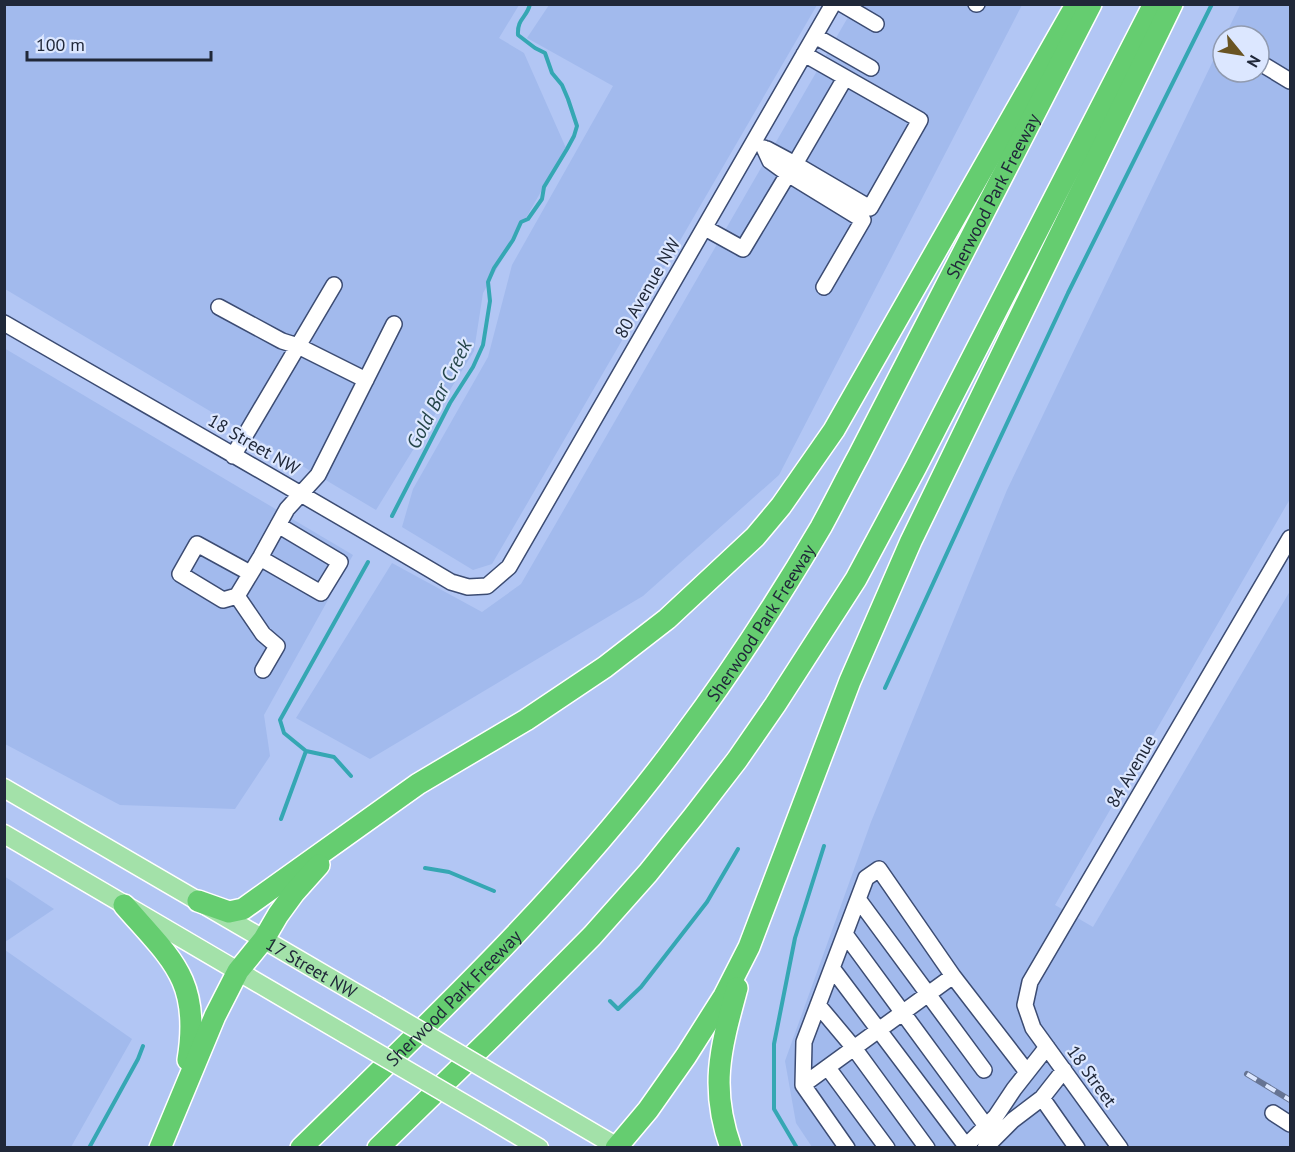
<svg xmlns="http://www.w3.org/2000/svg" width="1295" height="1152" font-family="'PT Sans',sans-serif">
<style>
.built{fill:#a2baed}
.lines{fill:none;stroke-linecap:round;stroke-linejoin:round}
.stream{stroke:#35a7b3;stroke-width:4}
.minor-casing{stroke:#3c4c73;stroke-width:18}
.major-casing{stroke:#fff;stroke-width:21}
.highway-casing{stroke:#fff;stroke-width:24}
.minor{stroke:#fff;stroke-width:15}
.major{stroke:#a3e1a9;stroke-width:18}
.highway{stroke:#65cd70;stroke-width:21}
.rail-casing{stroke:#667493;stroke-width:6}
.rail{stroke:#dce7ff;stroke-width:4;stroke-dasharray:11;stroke-linecap:butt}
.major-bridge-casing{stroke:#fff;stroke-width:21;stroke-linecap:butt}
.major-bridge{stroke:#a3e1a9;stroke-width:18}
.labels{text-anchor:middle;dominant-baseline:central;stroke-width:4.5;stroke-linejoin:round;paint-order:stroke}
.street-label{font-size:18px;fill:#202839;stroke:#dce7ff}
.water-label{font-size:20px;font-style:italic;fill:#26474b;stroke:#dce7ff}
</style>
<rect width="100%" height="100%" fill="#b2c6f4"/>
<path class="built" d="M 5,5 L 519,5 L 499,38 L 524,53 L 566,148 L 483,293 L 474,351 L 376,510 L 5,289 Z
M 549,5 L 817,5 L 492,564 L 473,570 L 402,527 L 413,489 L 488,357 L 512,265 L 613,86 L 527,38 Z
M 855,5 L 1022,5 L 779,475 L 643,596 L 370,759 L 296,718 L 392,563 L 482,612 L 521,584 Z
M 1240,5 L 1290,5 L 1290,499 L 1055,905 L 1093,927 L 1290,591 L 1290,1147 L 812,1147 L 796,1123 L 785,1061 L 871,822 L 1007,490 L 1223,40 L 1223,72 L 1259,72 L 1259,36 L 1225,36 Z
M 4,348 L 353,555 L 264,715 L 270,756 L 235,809 L 120,805 L 5,744 Z
M 4,876 L 54,909 L 5,942 L 4,942 Z
M 5,950 L 132,1039 L 71,1147 L 5,1147 Z"/>
<g class="lines">
<path class="stream" d="M 392,516 L 450,403 L 473,367 L 483,345 L 490,301 L 488,282 L 494,268 L 513,240 L 521,222 L 528,219 L 542,199 L 544,187 L 567,149 L 574,136 L 577,126 L 568,99 L 562,85 L 552,73 L 545,53 L 535,48 L 518,35 C 517,18 527,18 530,4
M 885,688 L 987,466 L 1068,293 L 1212,4
M 306,751 L 334,757 L 351,776
M 281,819 L 306,751 L 284,733 L 280,720 L 368,562
M 425,868 L 449,872 L 494,891
M 610,1001 L 618,1009 L 641,987 L 707,902 L 738,849
M 89,1148 L 138,1059 L 143,1046
M 797,1148 L 774,1109 L 774,1044 L 795,938 L 824,846"/>
<defs>
<path id="minor" d="M 842,4 L 876,24
M 976,4 L 977,4
M 815,36 L 871,68
M 1262,64 L 1290,81
M 767,149 L 795,164 L 845,78
M 795,164 L 870,208 L 920,120 L 804,54
M 788,174 L 863,220 L 824,287
M 705,228 L 743,249 L 788,174 L 770,161 L 764,148
M 219,307 L 282,341 L 298,346 L 366,380
M 4,323 C 153,409 303,494 451,582 L 468,587 L 487,586 L 509,567 L 833,4
M 233,456 L 334,285
M 278,525 L 340,562 L 321,593 L 260,558 L 287,509 L 318,475 L 394,324
M 250,573 L 197,544 L 180,574 L 223,600 L 237,596 L 260,558
M 237,596 L 263,634 L 277,646 L 263,670
M 858,899 L 984,1070
M 845,934 L 986,1126
M 832,968 L 966,1146
M 953,976 L 1027,1072
M 818,1005 L 854,1048 L 927,1148
M 828,1068 L 887,1148
M 803,1085 L 953,976 L 879,869 L 866,878 L 804,1042 L 803,1085 L 847,1148
M 1042,1098 L 1077,1148
M 1273,1113 L 1290,1124
M 964,1148 L 996,1116 L 1014,1089 L 1047,1047
M 985,1148 L 1013,1120 L 1042,1098 L 1064,1070
M 1120,1148 L 1033,1028 L 1025,1005 L 1030,982 L 1290,538"/>
<g id="major">
<path id="s1" d="M 4,788 L 378,1006"/>
<path d="M 4,834 L 345,1034"/>
<path d="M 522,1091 L 619,1148"/>
<path d="M 492,1120 L 539,1148"/>
</g>
<g id="highway">
<path d="M 198,901 L 229,912 L 243,909 L 418,784 L 526,720 L 605,667 L 667,619 L 755,537 L 781,506 L 834,430 L 1072,12"/>
<path d="M 124,905 C 172,960 201,980 188,1060"/>
<path d="M 160,1148 L 215,1016 L 238,971 L 264,939 L 278,915 L 294,893 L 319,865"/>
<path id="s2" d="M 301,1148 C 434,1018 571,889 681,739 C 732,671 778,600 821,527 C 834,503 846,479 859,455 L 1091,4"/>
<path d="M 378,1148 L 495,1034 L 592,936 L 648,873 L 693,817 L 737,760 L 775,705 L 856,579 L 916,467 L 1154,4"/>
<path d="M 616,1148 L 648,1110 L 686,1056 L 724,996 L 749,947 L 850,681 L 911,541 L 1172,4"/>
<path d="M 731,1148 C 709,1087 721,1047 737,988"/>
</g>
</defs>
<use href="#minor" class="minor-casing"/>
<use href="#major" class="major-casing"/>
<use href="#highway" class="highway-casing"/>
<use href="#minor" class="minor"/>
<use href="#major" class="major"/>
<use href="#highway" class="highway"/>
<defs>
<path id="rail" d="M 1247,1074 L 1290,1100"/>
</defs>
<use href="#rail" class="rail-casing"/>
<use href="#rail" class="rail"/>
<defs>
<path id="major-bridge" d="M 378,1006 L 522,1091
M 345,1034 L 492,1120"/>
</defs>
<use href="#major-bridge" class="major-bridge-casing"/>
<use href="#major-bridge" class="major-bridge"/>
</g>
<g class="labels">
<g class="street-label">
<text stroke="none"><textPath href="#s2" startOffset="1186">Sherwood Park Freeway</textPath></text>
<text transform="translate(647 288) rotate(-60)">80 Avenue NW</text>
<text transform="translate(254 444) rotate(30)">18 Street NW</text>
<text stroke="none"><textPath href="#s2" startOffset="700">Sherwood Park Freeway</textPath></text>
<text transform="translate(1131 771) rotate(-60)">84 Avenue</text>
<text stroke="none"><textPath href="#s1" startOffset="356">17 Street NW</textPath></text>
<text stroke="none"><textPath href="#s2" startOffset="214">Sherwood Park Freeway</textPath></text>
<text transform="translate(1092 1076) rotate(54)">18 Street</text>
</g>
<g class="water-label">
<text transform="translate(439 394) rotate(-63)">Gold Bar Creek</text>
</g>
</g>
<rect width="1295" height="1152" fill="none" stroke="#202839" stroke-width="12"/>
<g transform="translate(1241 54) rotate(120)"><circle r="28" fill="#dce7ff" stroke="#919bb0" stroke-width="1.5"/>
<path d="M0-4.5L10 22L0 15L-10 22Z" fill="#695423"/>
<text y="-9" font-size="16" font-weight="bold" text-anchor="middle" fill="#202839">N</text>
</g>
<path d="M27 51v9h184v-9" fill="none" stroke="#202839" stroke-width="3"/>
<text x="36" y="51" font-size="18" fill="#202839" stroke="#dce7ff" stroke-width="4.5" paint-order="stroke">100 m</text>
</svg>
